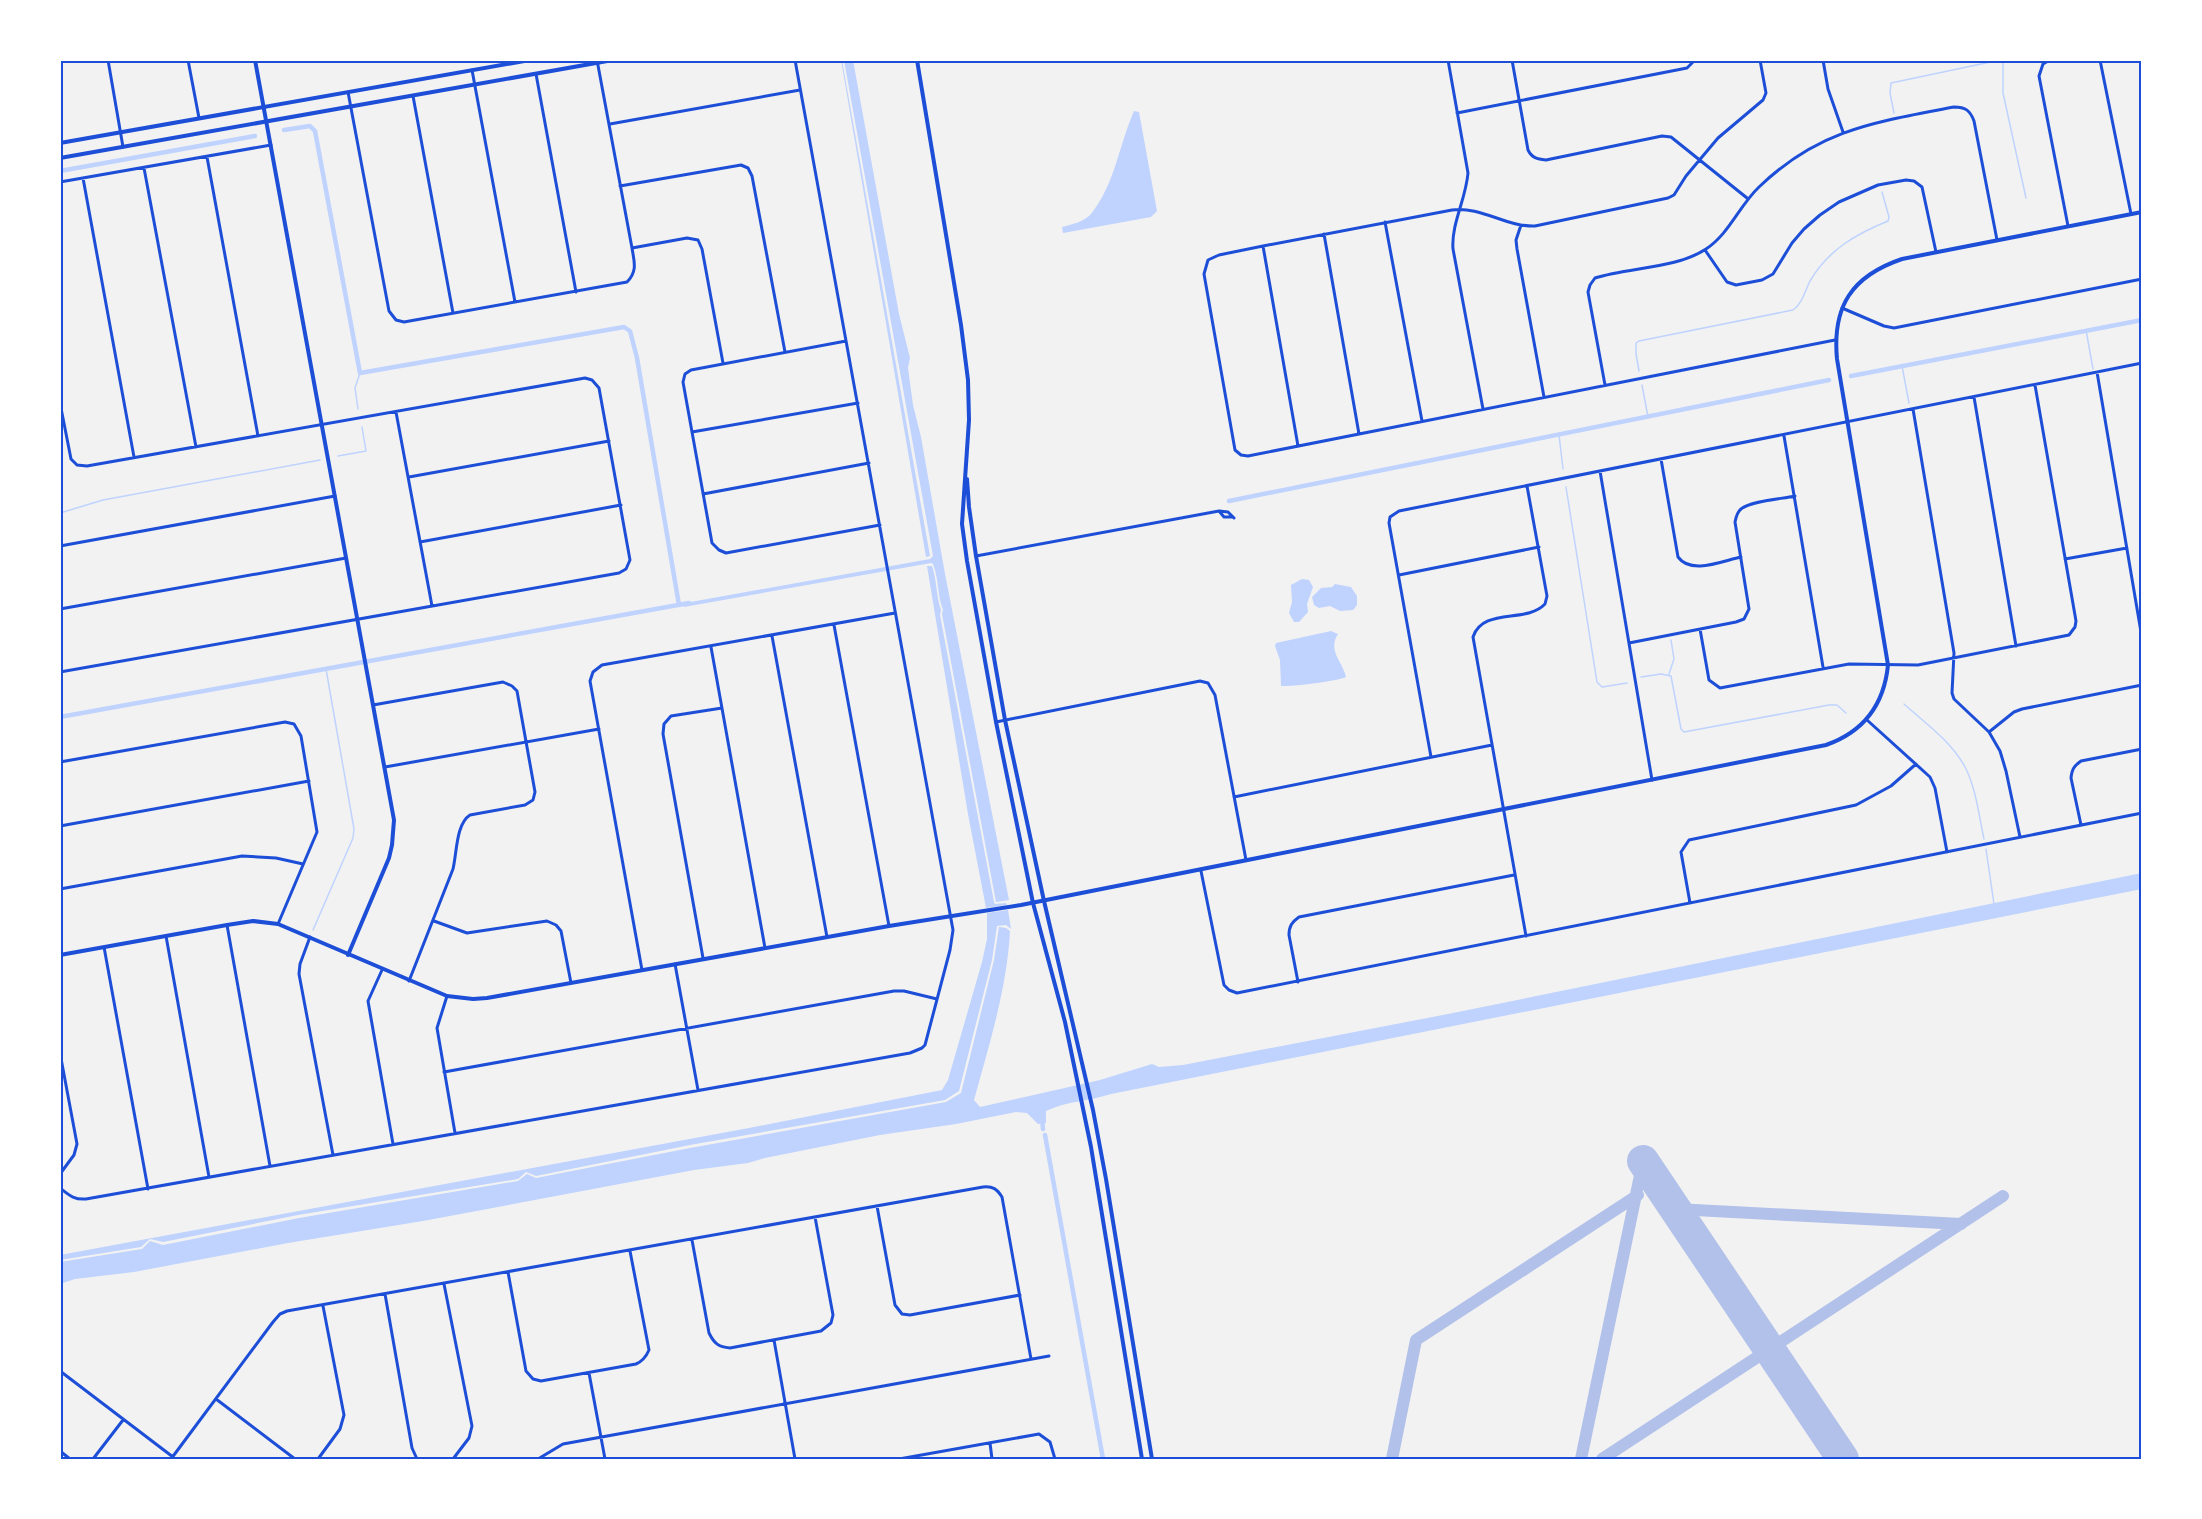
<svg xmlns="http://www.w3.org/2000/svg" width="2202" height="1519" font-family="Cabin,sans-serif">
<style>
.water{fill:#bfd3fe}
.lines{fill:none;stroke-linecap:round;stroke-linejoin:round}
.stream{stroke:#bfd3fe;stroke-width:1.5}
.canal{stroke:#bfd3fe;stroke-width:4.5}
.taxiway{stroke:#b2c1ea;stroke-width:12}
.runway{stroke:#b2c1ea;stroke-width:32}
.minor{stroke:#1d4ed8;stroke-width:3}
.tertiary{stroke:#1d4ed8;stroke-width:4}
.secondary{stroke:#1d4ed8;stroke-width:4}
.neatline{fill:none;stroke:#1d4ed8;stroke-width:2}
</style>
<rect width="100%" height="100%" fill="#f2f2f2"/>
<path class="water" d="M 841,60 L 842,60 L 930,556 L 926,557 Z
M 844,60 L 853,60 L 899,314 L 910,358 L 908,368 L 913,405 L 921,437 L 945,574 L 1009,900 L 996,902 L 942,614 L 943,610 C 937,595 939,579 933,564 L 931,563 L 684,607 L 685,603 L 930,559 L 933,556 Z
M 1134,111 L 1139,112 L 1157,211 L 1151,217 L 1063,233 L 1062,227 C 1071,225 1085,221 1091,214 C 1115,184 1119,145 1134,111 Z
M 927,566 L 932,566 C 937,580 936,596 941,610 L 940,615 L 994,902 L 995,904 L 1006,903 L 1007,905 L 986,908 L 968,814 Z
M 1302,579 L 1309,580 L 1313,587 L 1307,604 L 1308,612 L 1299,622 L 1294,622 L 1289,613 L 1292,602 L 1291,585 Z
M 1335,584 L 1351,587 L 1357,596 L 1357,605 L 1353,610 L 1340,611 L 1330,606 L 1319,608 L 1314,605 L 1312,597 L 1321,588 L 1332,587 Z
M 1331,631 L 1338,634 C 1327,651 1343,662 1346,677 C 1338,681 1291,687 1281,686 L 1280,660 L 1275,646 L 1276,643 Z
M 2142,873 L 2142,889 L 1111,1094 C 1090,1101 1067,1101 1046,1111 L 1046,1123 L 1038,1124 L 1027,1113 L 1016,1112 L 956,1124 L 880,1135 L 765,1158 L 748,1163 L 694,1170 L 423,1221 L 288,1243 L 134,1272 L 75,1279 L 60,1284 L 60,1262 L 142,1249 L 150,1241 L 163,1245 L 299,1218 L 518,1181 L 527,1174 L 536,1178 L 690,1148 L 946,1102 L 961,1093 L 994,960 L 999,927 L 1006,928 L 1010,931 C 1007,989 989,1045 974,1100 L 980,1107 L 1100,1080 L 1152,1064 L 1159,1067 L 1183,1065 L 1448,1014 Z
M 1008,910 L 1011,929 L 1006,925 L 997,926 L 992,960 L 959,1091 L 945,1100 L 690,1145 L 536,1176 L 526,1172 L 518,1179 L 298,1215 L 163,1242 L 150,1239 L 141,1247 L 60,1260 L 60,1255 L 749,1128 L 942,1090 L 948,1080 L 982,962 L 987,939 L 987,913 Z"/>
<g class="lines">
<path class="stream" d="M 2003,60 L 2003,93 L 2026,198
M 1894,113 L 1890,93 L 1891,83 L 2000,60
M 2086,330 L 2093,369
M 1902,366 L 1909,403
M 1639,371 L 1636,354 L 1636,343 L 1639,341 L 1793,310 C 1802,304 1805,291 1810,281 C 1828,250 1856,234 1888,221 L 1889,217 L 1882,192
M 1642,385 L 1648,417
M 358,409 L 355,388 L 360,373
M 1559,435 L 1563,469
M 338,456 L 366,451 L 362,427
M 1566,487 L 1597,682 L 1602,687 L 1627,683
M 60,513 L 103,500 L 320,460
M 1669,674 L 1674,659 L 1671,640
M 1641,677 L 1661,674 L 1671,676 L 1681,729 L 1684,732 L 1829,705 L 1837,705 L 1846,713
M 1904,704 C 1925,723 1951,741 1965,767 C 1976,788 1979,816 1984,839
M 1986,849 L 1994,904
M 313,930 L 353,838 L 354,829 L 326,669"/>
<path class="canal" d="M 284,130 L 310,126 L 315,131 L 360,373 L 624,327 L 630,331 L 637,358 L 679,605
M 60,171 L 255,136
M 1851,376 L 2142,320
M 1229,501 L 1829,380
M 60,717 L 689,603
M 1042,1118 L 1043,1129
M 1045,1135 L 1103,1459"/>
<path class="taxiway" d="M 1676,1209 L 1961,1224
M 1392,1459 L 1416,1340 L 1638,1195
M 1581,1459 L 1643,1161
M 1602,1459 L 2003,1196"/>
<path class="runway" d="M 1643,1161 L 1843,1459"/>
<path class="minor" d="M 108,60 L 123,147
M 188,60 L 199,118
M 1448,60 L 1468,173 C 1466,199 1451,224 1453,249 L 1483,409
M 1512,60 L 1528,150 C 1532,158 1537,159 1546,160 L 1662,136 L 1671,137 L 1747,198
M 1760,60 L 1766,93 L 1763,100 L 1718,138 L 1686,176 L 1674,195 L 1668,198 L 1535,226 C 1506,227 1481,206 1452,210 L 1263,246 L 1219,255 L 1208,260 L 1204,274 L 1235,450 L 1241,455 L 1248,456 L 1835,340
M 1823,60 L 1828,89 L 1843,132
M 2050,60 L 2043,64 L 2039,76 L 2068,226
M 2100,60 L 2131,214
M 472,70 L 515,302
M 536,74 L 576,292
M 348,92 L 389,311 L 396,320 L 404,322 L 627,282 C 638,271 634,261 632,248 L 597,60
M 413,96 L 453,313
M 1457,113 L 1687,68 L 1695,60
M 610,124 L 800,90
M 207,157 L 258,436
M 144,168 L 196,447
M 83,178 L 134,457
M 60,182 L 271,145
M 620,186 L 741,165 L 748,168 L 752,176 L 785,352
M 1385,222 L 1422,421
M 1521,225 L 1516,240 L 1517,249 L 1544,397
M 1324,234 L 1359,434
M 1263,246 L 1298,446
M 632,248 L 687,238 L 698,240 L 702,249 L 723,363
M 1705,250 L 1727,282 L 1736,285 L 1762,280 L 1773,274 L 1792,243 L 1804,229 L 1820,215 L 1839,202 L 1878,185 L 1906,180 L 1914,181 L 1922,187 L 1936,252
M 1842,308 L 1884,326 L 1894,328 L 2142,279
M 846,341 L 691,370 L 685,374 L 683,382 L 712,543 L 719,550 L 726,553 L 880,525
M 2097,372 L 2142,638
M 1605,385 L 1588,292 L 1590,285 L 1595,278 C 1629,267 1676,269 1706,249 C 1729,234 1739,206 1759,187 C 1819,129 1876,122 1954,107 C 1965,107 1970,110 1974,121 L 1997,240
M 1974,397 L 2016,646
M 60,403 L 71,459 L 77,465 L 87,466 L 585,378 L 592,380 L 599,388 L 630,560 L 626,569 L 619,573 L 60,672
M 1913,409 L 1954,653 L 1952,693 L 1954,699 L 1989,732 L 2000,751 L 2006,771 L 2020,837
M 396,412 L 432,606
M 692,432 L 858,403
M 1784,436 L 1823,667
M 1661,459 L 1678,557 C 1691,575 1722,561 1741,557
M 1600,471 L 1652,780
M 409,477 L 609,441
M 703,494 L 869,463
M 1219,511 L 1224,517 L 1233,517
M 420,542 L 621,505
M 60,546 L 335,496
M 976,556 L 1219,511 L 1228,512 L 1234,518
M 2065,559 L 2127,548
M 1399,575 L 1539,547
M 60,609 L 346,558
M 834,625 L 889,926
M 1700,629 L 1709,680 L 1720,688 L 1849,664 L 1918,665 L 2069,635 L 2075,627 L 2076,621 L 2035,385
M 772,636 L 827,937
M 1629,643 L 1736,622 L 1744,619 L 1749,609 L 1735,522 C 1736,517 1737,512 1741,509 C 1751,501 1781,499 1795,496
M 711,647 L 765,948
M 373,705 L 503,682 L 512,686 L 517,691 L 535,792 L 533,800 L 525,805 L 470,815 C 456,824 457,852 453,869 L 409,981
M 1867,720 L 1930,777 L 1935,788 L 1947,852
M 996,722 L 1200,681 L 1208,683 L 1215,695 L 1246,860
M 1989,732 L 2014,712 L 2022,709 L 2142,685
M 1431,757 L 1389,523 L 1390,517 L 1399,511 L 2142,363
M 60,762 L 285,722 L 294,724 L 301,736 L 317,832 L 278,924
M 385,767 L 599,729
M 1234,797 L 1492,745
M 2081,825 L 2071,778 C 2072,769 2074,766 2081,761 L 2142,749
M 60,826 L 309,781
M 1201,871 L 1224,985 L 1229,990 L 1237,993 L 2142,813
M 60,889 L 242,856 L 276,858 L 303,864
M 1690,903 L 1681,852 L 1689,840 L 1856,805 L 1891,786 L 1916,764
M 434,921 L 467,933 L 547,921 L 556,925 L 561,931 L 571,983
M 227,925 L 270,1166
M 166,936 L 209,1177
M 1526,936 L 1473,637 C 1483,607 1526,624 1545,604 L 1547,596 L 1527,486
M 310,937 L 300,964 L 299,974 L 333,1155
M 104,947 L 148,1189
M 703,958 L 663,734 L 664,724 L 671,716 L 722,708
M 675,964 L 698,1090
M 382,970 L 368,1001 L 393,1144
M 642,970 L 590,681 L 593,672 L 602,665 L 895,613
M 1298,982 L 1289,935 C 1289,926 1292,922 1299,917 L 1514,875
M 447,996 L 437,1028 L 455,1133
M 60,1053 L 77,1144 L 74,1155 L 60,1174
M 444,1072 L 894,991 L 904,991 L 937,999
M 60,1188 C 69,1195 74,1200 86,1199 L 910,1053 L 922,1048 L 925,1045 L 950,950 L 953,930 L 795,60
M 877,1206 L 895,1305 L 902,1314 L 910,1315 L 1020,1295
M 692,1240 L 709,1333 C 714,1343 718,1347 730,1348 L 821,1331 L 831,1323 L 833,1315 L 815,1217
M 508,1272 L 526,1371 L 533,1379 L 541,1381 L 636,1364 C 643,1361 646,1357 649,1350 L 630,1251
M 444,1284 L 472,1426 L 469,1438 L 453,1459
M 385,1294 L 412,1448 L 417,1459
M 774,1340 L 795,1459
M 60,1371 L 173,1457
M 589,1373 L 605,1459
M 216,1399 L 295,1459
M 990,1443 L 992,1459
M 60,1451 L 70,1459
M 93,1459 L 123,1420
M 171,1459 L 273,1322 L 280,1314 L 287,1311 L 983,1187 C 993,1186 997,1189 1002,1197 L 1031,1359
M 318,1459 L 340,1429 L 344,1415 L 323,1306
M 538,1459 L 563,1444 L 1049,1356
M 899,1459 L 1039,1434 L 1050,1442 L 1055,1459"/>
<path class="tertiary" d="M 255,60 L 394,820 L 392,845 L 389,858 L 348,955
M 60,955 L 227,925 L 253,921 L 278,924 L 447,996 L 473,999 L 487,998 L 889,926 L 1021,905 L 1826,745 C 1863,732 1884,705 1888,665 L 1837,359 C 1832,306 1852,276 1902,259 L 2142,212"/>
<path class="secondary" d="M 917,60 L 961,325 L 968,380 L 969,420 L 962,524 L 967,561 L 996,722 L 1033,903 L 1065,1022 L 1091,1147 L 1142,1459
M 60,143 L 530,60
M 60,158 L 613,60
M 967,479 L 969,507 L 976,556 L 1005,720 L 1044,901 L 1093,1110 L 1106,1179 L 1152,1459"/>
</g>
<rect width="2202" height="1519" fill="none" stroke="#ffffff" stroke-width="123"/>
<rect x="62" y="62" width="2078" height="1396" class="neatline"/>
</svg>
